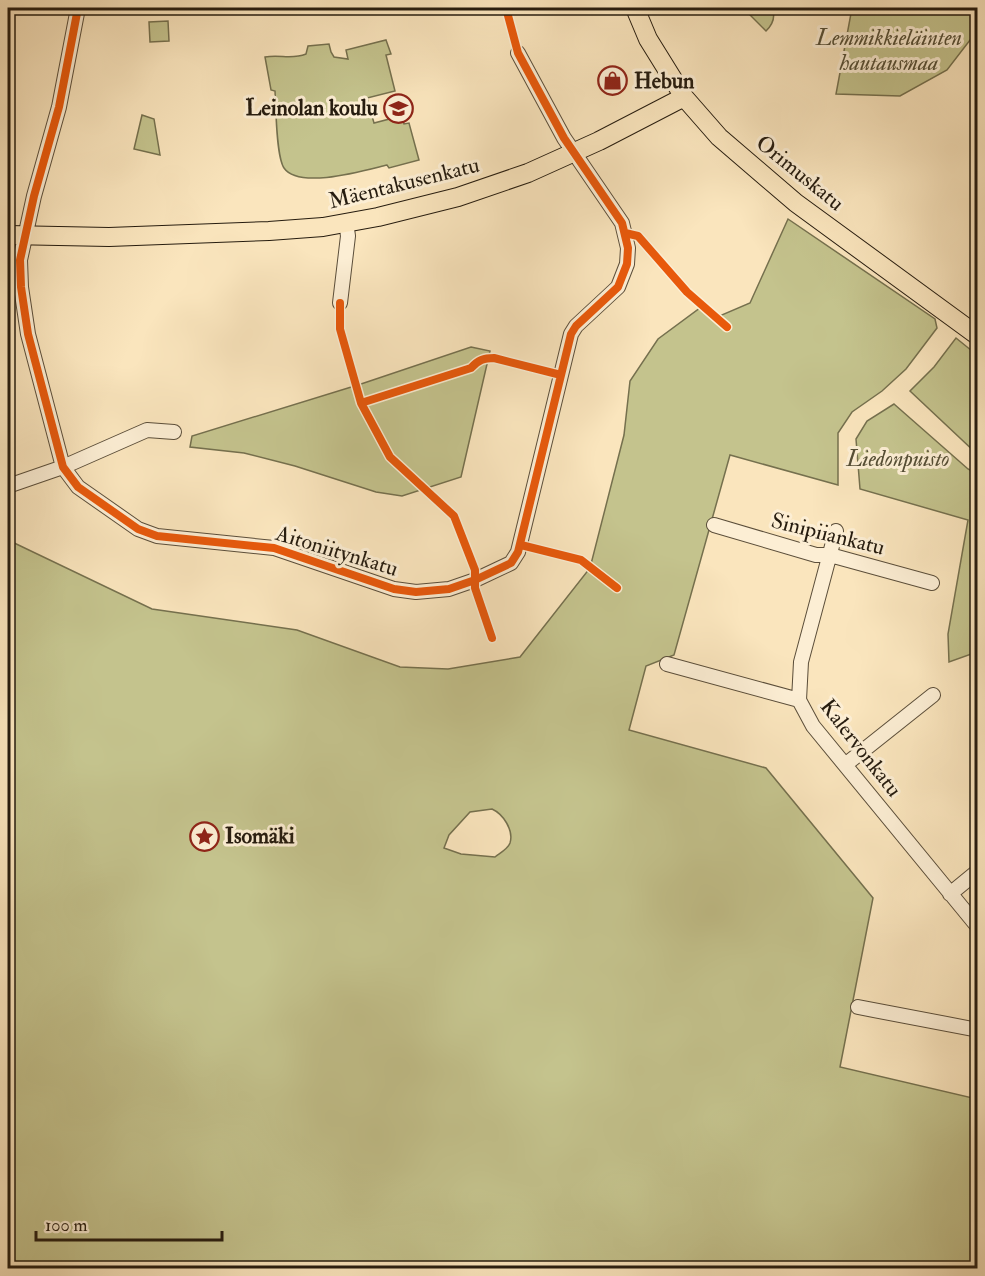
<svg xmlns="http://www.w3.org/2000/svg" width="985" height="1276" font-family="'IM FELL Double Pica',serif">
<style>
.green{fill:#c4c38d;stroke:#75704e;stroke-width:1.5;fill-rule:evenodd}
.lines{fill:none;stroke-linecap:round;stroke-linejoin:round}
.minor-casing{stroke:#5b4e3a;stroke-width:16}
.major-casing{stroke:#261c0f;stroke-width:20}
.minor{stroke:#fceed4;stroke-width:14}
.major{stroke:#fae5bd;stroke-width:18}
.cycleway-casing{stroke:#fceed4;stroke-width:11}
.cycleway{stroke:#e8590c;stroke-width:8}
.labels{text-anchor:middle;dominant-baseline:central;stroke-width:6;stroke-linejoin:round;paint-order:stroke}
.park-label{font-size:22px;font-style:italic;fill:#554e35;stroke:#fceed4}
.poi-label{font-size:22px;font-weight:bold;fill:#261c0f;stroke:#fceed4;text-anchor:start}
.street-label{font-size:22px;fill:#261c0f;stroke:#fceed4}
</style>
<rect width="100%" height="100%" fill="#fae5bd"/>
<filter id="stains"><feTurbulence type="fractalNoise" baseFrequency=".00333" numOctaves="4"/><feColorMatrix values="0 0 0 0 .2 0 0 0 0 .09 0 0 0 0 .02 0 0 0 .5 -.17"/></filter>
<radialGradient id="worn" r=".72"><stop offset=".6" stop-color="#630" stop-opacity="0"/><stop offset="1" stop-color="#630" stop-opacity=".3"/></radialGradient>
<path class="green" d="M 753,8 L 772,8 C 776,17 773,24 766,31 L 749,14 Z
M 852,8 L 977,8 L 977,31 L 947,70 L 900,96 L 836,94 Z
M 168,21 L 169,41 L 150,42 L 149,22 Z
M 386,40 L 391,54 L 386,55 L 395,91 L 367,98 L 374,123 L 401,116 L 404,124 L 409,123 L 419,160 L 389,168 L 387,165 C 366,170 299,190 284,168 C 276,156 276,107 275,91 L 271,90 L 265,57 C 280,54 291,60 306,54 L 308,46 L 329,44 L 331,52 L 334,57 L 348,59 L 346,50 Z
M 142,115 L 154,119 L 160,155 L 134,149 Z
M 788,219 L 935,319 L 937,328 L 906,369 L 882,391 L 852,412 L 838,433 L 838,485 L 730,455 L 674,655 L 646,666 L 629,730 L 766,768 L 873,898 L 840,1067 L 977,1099 L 977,1268 L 21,1268 L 8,1252 L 8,540 L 152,609 L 297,630 L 400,667 L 448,669 L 520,657 L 590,568 L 624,435 L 630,381 L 658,339 L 700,308 L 715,318 L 750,303 ZM 492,809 C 503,814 514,830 510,843 C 508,849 500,853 495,857 L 461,854 L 444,848 L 449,835 L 470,812 Z
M 956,338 L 977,355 L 977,454 L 910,391 L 934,367 Z
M 471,347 L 490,351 L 461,477 L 402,496 L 376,492 L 295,466 L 244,453 L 190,447 L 192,436 L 361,384 Z
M 894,404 L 968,469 L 977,474 L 977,652 L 949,662 L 948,634 L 968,520 L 860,489 L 856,439 L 867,421 Z"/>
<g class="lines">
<defs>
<path id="minor" d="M 78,8 L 59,107 L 34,196 L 20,260 L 21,287 L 28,334 L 63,467 L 78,487 L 138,529 L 157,536 L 274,548 L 394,589 L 416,592 L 449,589 L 475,580 L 511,563 L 518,552 L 571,334 L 576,326 L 618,287 L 627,264 L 628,248 L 622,223 L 564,138 L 518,53
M 340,303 L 348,236 L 346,222
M 8,486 L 63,467 L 147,430 L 174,432
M 714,525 L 816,555 L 830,555 L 932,583
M 836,531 L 801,662 L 799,700 L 813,726 L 978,927
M 667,664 L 799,700
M 845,765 L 933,695
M 950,894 L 978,871
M 858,1007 L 978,1030"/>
<path id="major" d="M 635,8 L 648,39 L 684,97 L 719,137 L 796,203 L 978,336
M 8,235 L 109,237 L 269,231 L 323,227 L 378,217 L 458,197 L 528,173 L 599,141 L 684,97"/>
</defs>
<use href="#minor" class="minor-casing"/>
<use href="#major" class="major-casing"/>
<use href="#minor" class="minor"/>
<use href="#major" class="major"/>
<defs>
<path id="cycleway" d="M 78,8 L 59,107 L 34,196 L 20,260 L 21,287 L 28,334 L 63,467 L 78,487 L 138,529 L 157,536 L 274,548 L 394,589 L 416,592 L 449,589 L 475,580 L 511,563 L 518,552 L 571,334 L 576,326 L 618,287 L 627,264 L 628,248 L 622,223 L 564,138 L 518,53 L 506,8
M 625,233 L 638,236 L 687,292 L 727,327
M 340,303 L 340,329 L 361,403 L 390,457 L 454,516 L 475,570 L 475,588 L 492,638
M 361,403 L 471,368 C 478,360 484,358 494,358 L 561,375
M 521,545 L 581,560 L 617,588"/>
</defs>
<use href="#cycleway" class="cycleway-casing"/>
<use href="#cycleway" class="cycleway"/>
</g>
<defs>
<symbol id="shop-ring" viewBox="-11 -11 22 22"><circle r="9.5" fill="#fceed4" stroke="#8f2418" stroke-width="1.5"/><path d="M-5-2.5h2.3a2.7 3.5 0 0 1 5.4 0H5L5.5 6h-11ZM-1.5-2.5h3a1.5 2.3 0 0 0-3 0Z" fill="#8f2418"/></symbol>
<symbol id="school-ring" viewBox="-11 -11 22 22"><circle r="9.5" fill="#fceed4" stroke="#8f2418" stroke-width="1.5"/><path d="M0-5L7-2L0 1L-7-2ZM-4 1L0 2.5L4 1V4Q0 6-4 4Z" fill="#8f2418"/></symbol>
<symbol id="sight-ring" viewBox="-11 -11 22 22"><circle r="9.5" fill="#fceed4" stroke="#8f2418" stroke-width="1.5"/><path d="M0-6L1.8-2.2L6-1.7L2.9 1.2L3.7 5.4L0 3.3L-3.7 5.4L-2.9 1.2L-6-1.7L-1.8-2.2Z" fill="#8f2418"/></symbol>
</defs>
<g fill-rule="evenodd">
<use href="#shop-ring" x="596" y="64" width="33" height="33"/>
<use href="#school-ring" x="382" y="92" width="33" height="33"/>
<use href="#sight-ring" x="188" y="820" width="33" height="33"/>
</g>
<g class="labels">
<g class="park-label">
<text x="889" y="38">Lemmikkieläinten<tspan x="889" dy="25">hautausmaa</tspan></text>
<text x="898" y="459">Liedonpuisto</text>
</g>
<g class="poi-label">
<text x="634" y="81">Hebun</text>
<text x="378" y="108" text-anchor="end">Leinolan koulu</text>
<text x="225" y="836">Isomäki</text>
</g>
<g class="street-label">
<text transform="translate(800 173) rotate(39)">Orimuskatu</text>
<text transform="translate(404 183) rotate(-14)">Mäentakusenkatu</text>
<text transform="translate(828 534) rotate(14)">Sinipiiankatu</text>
<text transform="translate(337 551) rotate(17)">Aitoniitynkatu</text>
<text transform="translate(861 748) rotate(52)">Kalervonkatu</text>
</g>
</g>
<rect width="985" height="1276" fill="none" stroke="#fae5bd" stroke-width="30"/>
<rect x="9" y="9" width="967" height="1258" fill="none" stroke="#261c0f" stroke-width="3"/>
<rect x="15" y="15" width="955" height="1246" fill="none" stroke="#261c0f" stroke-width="1.5"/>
<path d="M36 1231v9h186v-9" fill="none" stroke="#261c0f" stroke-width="3"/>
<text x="45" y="1231" font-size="18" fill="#261c0f" stroke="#fceed4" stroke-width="4.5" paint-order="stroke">100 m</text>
<rect width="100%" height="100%" filter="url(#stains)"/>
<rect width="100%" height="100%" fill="url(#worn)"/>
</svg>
